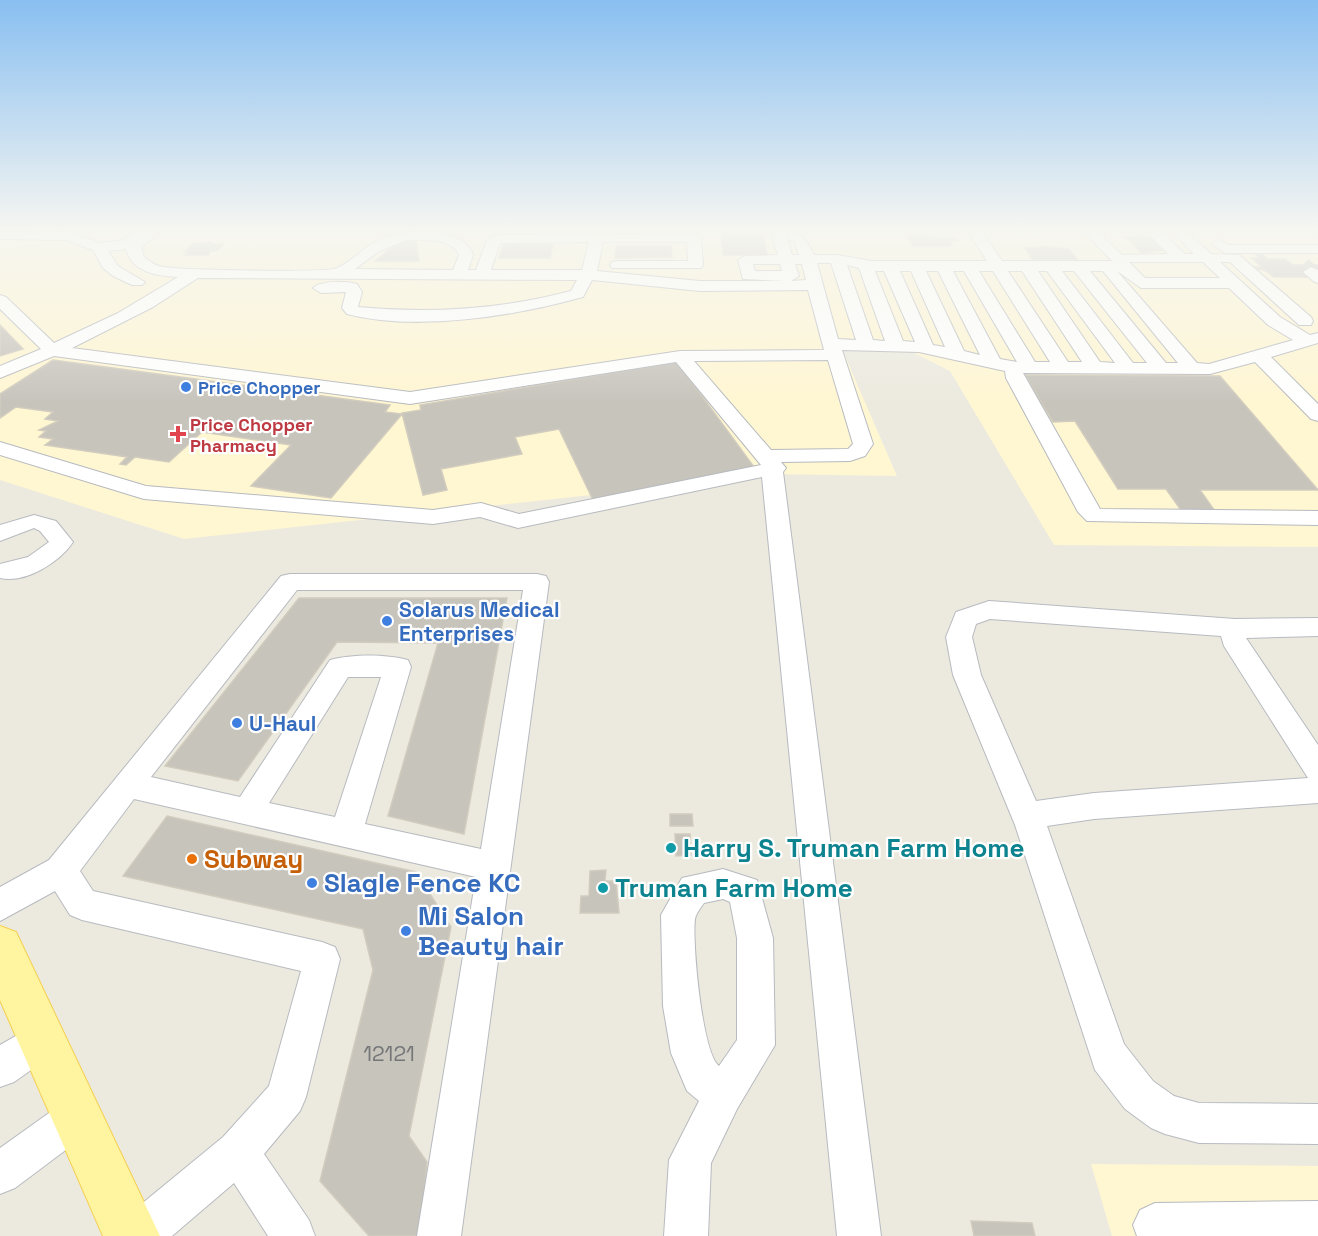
<svg xmlns="http://www.w3.org/2000/svg" width="1318" height="1236" font-family="'Space Grotesk',sans-serif">
<style>
.commercial{fill:#fff6d2}
.building{fill:#c7c4bc;stroke:#d1ccbe;stroke-width:1.5}
.lines{fill:none;stroke-linecap:round;stroke-linejoin:round}
.minor-tunnel{stroke:#c7c6c0;stroke-width:16;stroke-dasharray:16 8;stroke-linecap:butt}
.minor-casing{stroke:#b7babf;stroke-width:2}
.major-casing{stroke:#f5cf50;stroke-width:2}
.minor{fill:#fff;fill-rule:evenodd}
.major{fill:#fff5a1;fill-rule:evenodd}
.shop-dot{fill:#3f7fe0;stroke:#fff;stroke-width:2}
.health-dot{fill:#e0444e;stroke:#fff;stroke-width:2}
.culture-dot{fill:#0f9aa8;stroke:#fff;stroke-width:2}
.food-dot{fill:#e8710a;stroke:#fff;stroke-width:2}
.labels{text-anchor:middle;dominant-baseline:central;stroke-width:4.5;stroke-linejoin:round;paint-order:stroke}
.far-shop-label{font-size:18px;font-weight:bold;fill:#366cbe;stroke:#fff;text-anchor:start}
.far-health-label{font-size:18px;font-weight:bold;fill:#be3a42;stroke:#fff;text-anchor:start}
.shop-label{font-size:21px;font-weight:bold;fill:#366cbe;stroke:#fff;text-anchor:start}
.near-number-label{font-size:21px;fill:#747678}
.near-culture-label{font-size:26px;font-weight:bold;fill:#0d838f;stroke:#fff;text-anchor:start}
.near-food-label{font-size:26px;font-weight:bold;fill:#c56008;stroke:#fff;text-anchor:start}
.near-shop-label{font-size:26px;font-weight:bold;fill:#366cbe;stroke:#fff;text-anchor:start}
</style>
<rect width="100%" height="100%" fill="#eceadf"/>
<path class="commercial" d="M 0,230 L 1310,233 L 1318,239 L 1318,547 L 1054,545 L 950,371 L 914,353 L 842,349 L 897,476 L 766,474 L 739,479 L 184,539 L 0,480 Z
M 1091,1164 L 1318,1166 L 1318,1236 L 1112,1236 Z"/>
<path class="building" d="M 410,233 L 415,233 L 419,261 L 375,261 Z
M 721,234 L 763,234 L 767,255 L 723,255 Z
M 910,235 L 956,238 L 958,241 L 949,241 L 952,246 L 912,246 L 908,237 Z
M 1144,236 L 1151,238 L 1164,250 L 1141,253 L 1126,237 Z
M 212,242 L 210,244 L 224,244 L 217,251 L 211,251 L 208,255 L 185,255 L 189,252 L 184,252 L 192,244 Z
M 503,244 L 553,244 L 550,258 L 499,258 Z
M 616,246 L 671,246 L 672,257 L 615,258 Z
M 1040,246 L 1069,249 L 1078,260 L 1033,260 L 1025,248 L 1041,248 Z
M 1254,253 L 1261,253 L 1267,259 L 1285,259 L 1293,265 L 1318,265 L 1318,272 L 1301,272 L 1308,277 L 1274,277 L 1266,271 L 1251,267 L 1262,267 L 1252,258 L 1260,258 Z
M 0,325 L 23,349 L 0,356 Z
M 53,360 L 390,405 L 385,412 L 402,414 L 331,498 L 251,486 L 291,445 L 202,432 L 169,462 L 135,457 L 126,465 L 120,464 L 127,457 L 45,445 L 53,439 L 39,437 L 46,431 L 39,430 L 58,421 L 45,419 L 53,412 L 16,407 L 0,418 L 0,394 Z
M 677,362 L 754,467 L 593,500 L 559,429 L 515,437 L 522,454 L 441,469 L 447,490 L 423,495 L 402,413 L 421,410 L 420,405 Z
M 1025,375 L 1220,376 L 1318,490 L 1200,490 L 1217,514 L 1183,513 L 1166,489 L 1118,489 L 1075,421 L 1053,422 Z
M 299,598 L 507,598 L 464,834 L 388,816 L 438,643 L 337,642 L 238,781 L 165,766 Z
M 670,814 L 692,814 L 693,826 L 670,826 Z
M 167,816 L 416,872 L 451,927 L 409,1136 L 427,1162 L 420,1236 L 369,1236 L 320,1181 L 373,970 L 363,929 L 123,876 Z
M 675,834 L 690,834 L 691,855 L 676,856 Z
M 606,870 L 605,881 L 616,881 L 619,913 L 580,913 L 581,896 L 589,896 L 590,871 Z
M 971,1221 L 1032,1223 L 1035,1236 L 974,1236 Z"/>
<g class="lines">
<path class="minor-tunnel" d="M 1303,265 L 1311,272"/>
<defs>
<path id="minor" d="M 134,230 L 163,230 L 141,247 L 144,257 C 150,262 156,266 164,267 C 181,270 328,273 337,268 C 352,262 363,247 379,240 C 402,229 463,224 473,255 L 468,270 L 476,270 L 487,240 L 497,235 L 694,234 L 701,238 L 703,265 L 701,268 L 612,268 L 610,265 L 612,262 L 617,261 L 688,261 L 687,242 L 603,242 L 597,271 L 700,281 L 785,281 L 743,279 L 738,260 L 745,256 L 778,255 L 772,235 C 789,220 806,237 814,255 L 837,255 L 872,261 L 987,261 L 967,230 L 981,230 L 1002,261 L 1112,261 L 1082,230 L 1097,230 L 1122,255 L 1168,254 L 1145,230 L 1160,230 L 1185,254 L 1194,254 L 1170,230 L 1185,230 L 1211,254 L 1239,255 L 1311,317 L 1313,321 L 1311,325 L 1299,325 L 1230,262 L 1220,262 L 1280,317 L 1310,335 L 1318,333 L 1318,343 L 1271,357 L 1318,404 L 1318,421 L 1311,419 L 1255,362 L 1210,374 L 1023,373 L 1100,509 L 1318,511 L 1318,525 L 1087,521 L 1078,512 L 1006,378 L 1005,371 L 919,352 L 842,350 L 873,444 L 865,456 L 850,461 L 781,462 L 786,468 L 783,472 L 881,1236 L 837,1236 L 762,477 L 518,528 L 480,517 L 433,524 L 144,499 L 0,455 L 0,442 L 146,486 L 433,510 L 481,503 L 519,514 L 761,465 L 676,362 L 410,404 L 54,356 L 0,378 L 0,366 L 41,349 L 0,309 L 0,295 L 6,297 L 54,343 L 118,313 L 178,277 C 158,276 132,273 126,249 L 108,251 L 118,266 L 145,282 L 142,285 L 132,285 L 113,276 L 103,268 L 93,250 L 66,240 L 0,239 L 0,231 L 68,232 L 100,243 L 125,240 ZM 787,238 L 795,243 L 799,255 L 792,255 ZM 406,240 C 422,240 451,237 459,255 L 453,270 L 355,269 L 378,252 ZM 589,242 L 582,270 L 491,270 L 500,243 ZM 1203,262 L 1220,278 L 1145,278 L 1129,262 ZM 817,263 L 831,263 L 856,340 L 838,339 ZM 753,264 L 780,264 L 782,271 L 755,271 ZM 795,264 L 802,264 L 806,280 L 791,281 L 799,276 ZM 847,265 L 859,268 L 885,341 L 873,340 ZM 875,271 L 884,271 L 915,342 L 903,341 ZM 900,271 L 911,271 L 945,347 L 933,345 ZM 926,271 L 938,271 L 980,355 L 964,351 ZM 953,271 L 964,271 L 1017,362 L 1000,359 ZM 979,271 L 993,271 L 1050,362 L 1035,362 ZM 1008,271 L 1022,271 L 1082,362 L 1068,362 ZM 1038,271 L 1047,271 L 1115,363 L 1100,362 ZM 1062,271 L 1074,271 L 1147,363 L 1133,363 ZM 1090,271 L 1103,271 L 1178,363 L 1166,363 ZM 1117,271 L 1141,288 L 1229,288 L 1268,325 L 1293,340 L 1209,364 L 1197,363 ZM 198,278 L 577,280 L 571,291 C 502,309 430,314 358,307 L 362,292 L 357,284 C 346,281 321,280 313,288 L 321,293 L 346,292 L 342,308 L 347,314 C 416,332 515,316 583,297 L 592,280 L 700,291 L 808,290 L 824,350 L 680,351 L 410,392 L 72,348 L 153,307 ZM 828,360 L 853,444 L 848,449 L 771,450 L 694,361 Z
M 1219,240 L 1229,245 L 1318,245 L 1318,253 L 1225,253 L 1212,244 Z
M 1311,267 L 1318,270 L 1318,283 L 1313,281 L 1303,272 Z
M 34,515 L 56,521 L 73,542 C 60,562 25,584 0,578 L 0,564 L 28,557 L 49,542 L 40,531 L 34,528 L 0,541 L 0,525 Z
M 290,574 L 537,574 L 546,576 L 549,582 L 461,1236 L 417,1236 L 476,877 L 134,799 L 80,871 L 93,891 L 322,942 L 335,947 L 340,959 L 306,1097 L 300,1111 L 264,1154 L 309,1220 L 315,1236 L 268,1236 L 234,1183 L 172,1236 L 116,1236 L 122,1220 L 223,1137 L 269,1086 L 301,971 L 82,920 L 70,915 L 55,891 L 0,921 L 0,887 L 49,860 L 281,576 ZM 297,590 L 523,590 L 481,849 L 365,824 L 411,667 L 408,660 C 386,654 352,654 330,660 L 240,797 L 151,777 ZM 348,677 L 381,677 L 335,817 L 269,803 Z
M 989,601 L 1235,619 L 1318,618 L 1318,636 L 1246,638 L 1318,745 L 1318,803 L 1094,819 L 1047,826 L 1124,1044 L 1153,1081 L 1174,1096 L 1199,1103 L 1318,1104 L 1318,1144 L 1199,1143 L 1165,1134 L 1151,1128 L 1125,1109 L 1095,1070 L 1015,825 L 953,675 L 946,637 L 956,612 ZM 990,619 L 1221,636 L 1224,646 L 1308,778 L 1094,793 L 1036,801 L 981,675 L 972,637 L 976,624 Z
M 723,869 L 757,880 L 773,938 L 775,1045 L 737,1109 L 711,1163 L 708,1236 L 664,1236 L 669,1160 L 699,1101 L 687,1091 L 671,1053 L 663,1006 L 661,915 L 682,878 ZM 723,899 L 730,902 L 737,938 L 737,1040 L 719,1066 C 702,1053 692,942 695,919 C 696,914 701,907 704,903 Z
M 42,1021 L 55,1027 L 61,1040 L 55,1053 L 14,1082 L 0,1087 L 0,1045 Z
M 77,1097 L 91,1103 L 97,1117 L 91,1131 L 15,1188 L 0,1194 L 0,1148 L 63,1103 Z
M 1318,1201 L 1318,1236 L 1137,1236 L 1133,1225 L 1140,1210 L 1155,1203 Z"/>
<path id="major" d="M 0,926 L 16,932 L 160,1236 L 103,1236 L 0,1000 Z"/>
</defs>
<use href="#minor" class="minor-casing"/>
<use href="#major" class="major-casing"/>
<use href="#minor" class="minor"/>
<use href="#major" class="major"/>
</g>
<linearGradient id="sky" x2="0" y2="1"><stop stop-color="#89bff1"/><stop offset="0.57" stop-color="#f6f6f1"/><stop offset="1" stop-color="#f6f6f1" stop-opacity="0"/></linearGradient>
<rect width="1318" height="403" fill="url(#sky)"/>
<g class="shop-dot">
<circle cx="186" cy="387" r="6"/>
<circle cx="387" cy="621" r="6"/>
<circle cx="237" cy="723" r="6"/>
<circle cx="312" cy="883" r="6"/>
<circle cx="406" cy="931" r="6"/>
</g>
<path class="health-dot" d="M175 425h6v6h6v6h-6v6h-6v-6h-6v-6h6z"/>
<g class="culture-dot">
<circle cx="671" cy="848" r="6"/>
<circle cx="603" cy="888" r="6"/>
</g>
<circle class="food-dot" cx="192" cy="859" r="6"/>
<g class="labels">
<g class="far-shop-label">
<text x="198" y="387">Price Chopper</text>
</g>
<g class="far-health-label">
<text x="190" y="424">Price Chopper<tspan x="190" dy="21">Pharmacy</tspan></text>
</g>
<g class="shop-label">
<text x="399" y="609">Solarus Medical<tspan x="399" dy="24">Enterprises</tspan></text>
<text x="249" y="723">U-Haul</text>
</g>
<g class="near-number-label">
<text x="389" y="1053">12121</text>
</g>
<g class="near-culture-label">
<text x="683" y="848">Harry S. Truman Farm Home</text>
<text x="615" y="888">Truman Farm Home</text>
</g>
<g class="near-food-label">
<text x="204" y="859">Subway</text>
</g>
<g class="near-shop-label">
<text x="324" y="883">Slagle Fence KC</text>
<text x="418" y="916">Mi Salon<tspan x="418" dy="30">Beauty hair</tspan></text>
</g>
</g>
</svg>
